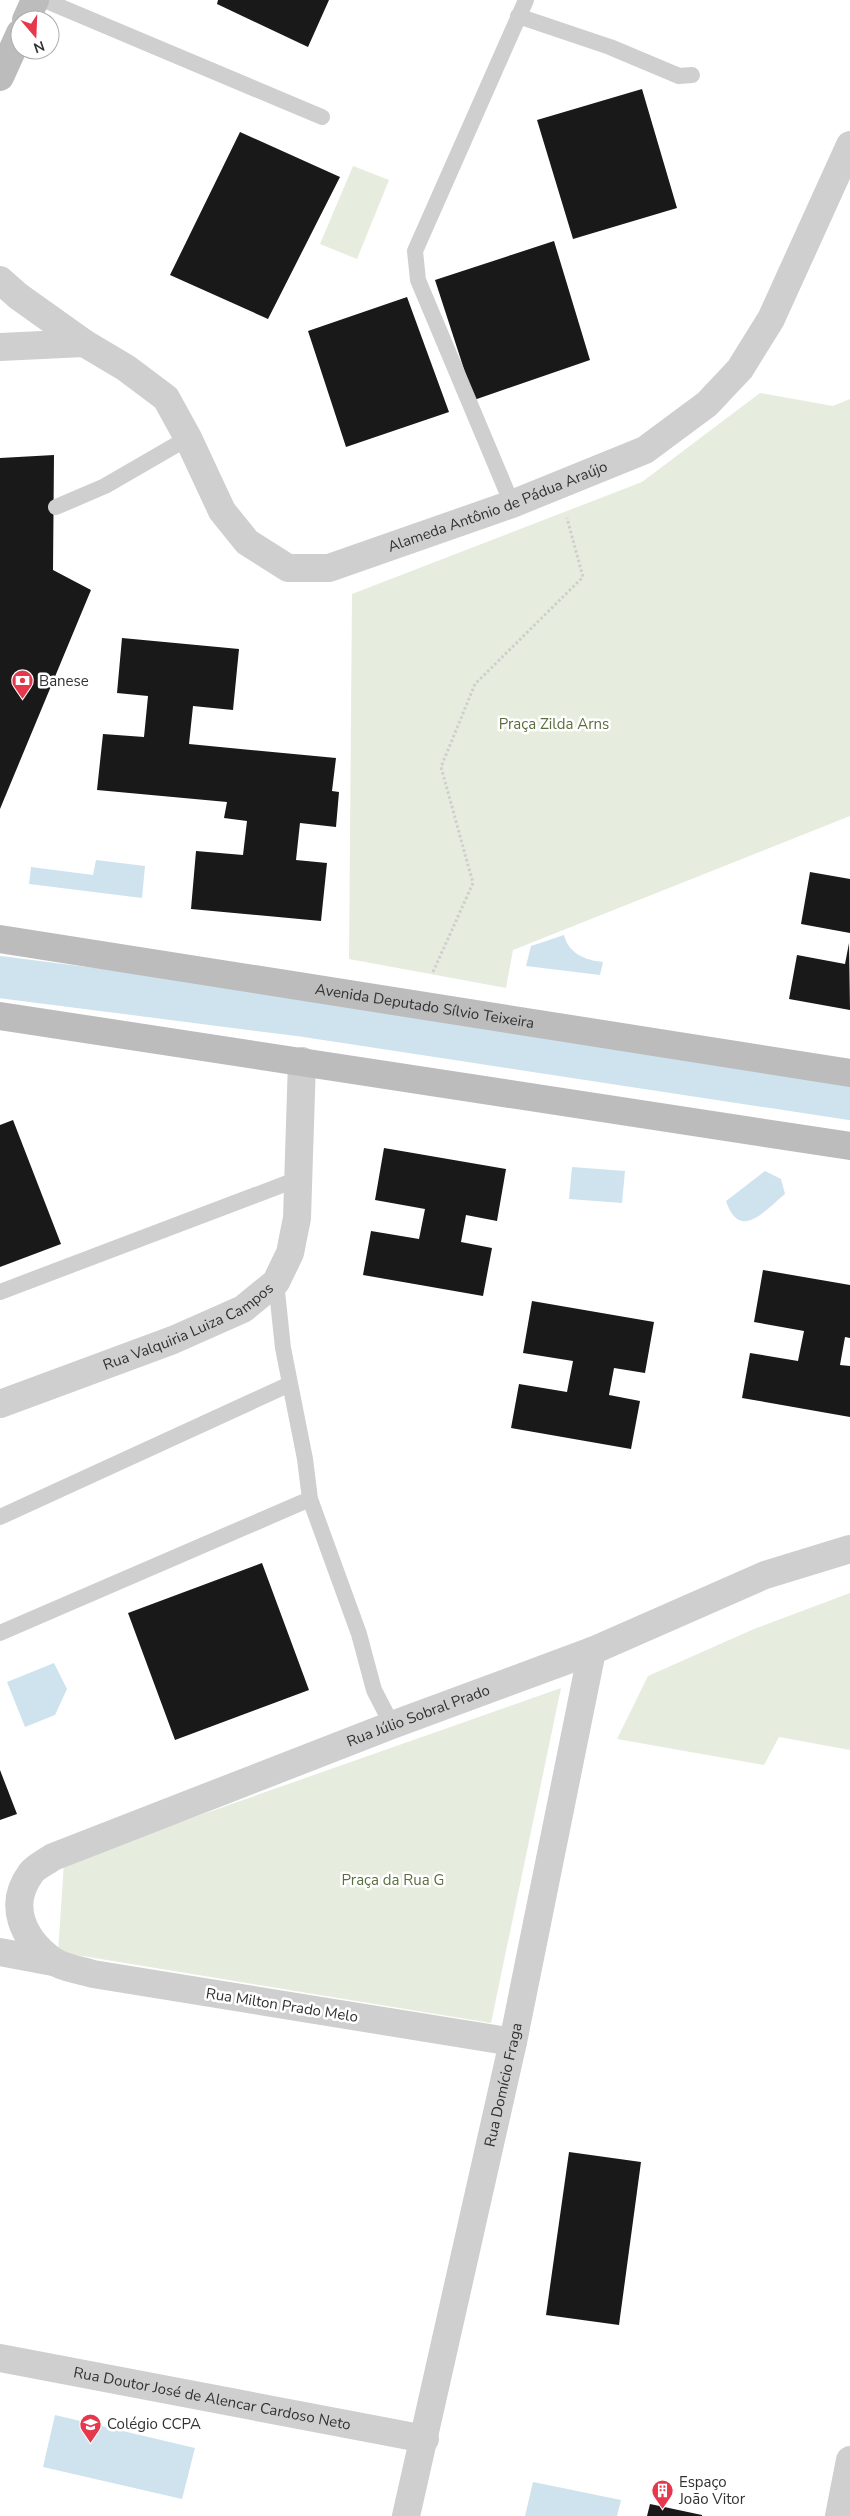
<svg xmlns="http://www.w3.org/2000/svg" width="850" height="2516" font-family="'Nunito Sans',sans-serif">
<style>
.green{fill:#e6ecde}
.water{fill:#cee3ee}
.lines{fill:none;stroke-linecap:round;stroke-linejoin:round}
.canal{stroke:#cee3ee;stroke-width:42}
.building{fill:#191919}
.path{stroke:#cfcfcf;stroke-width:3;stroke-dasharray:2.5 2.5;stroke-linecap:butt}
.service{stroke:#cfcfcf;stroke-width:16}
.minor{stroke:#cfcfcf;stroke-width:28}
.secondary{stroke:#bcbcbc;stroke-width:28}
.labels{text-anchor:middle;dominant-baseline:central;stroke-width:5;stroke-linejoin:round;paint-order:stroke}
.street-label{font-size:15px;fill:#323232;stroke:#fff}
.poi-label{font-size:15px;fill:#323232;stroke:#fff;text-anchor:start}
.park-label{font-size:15px;fill:#586f3e;stroke:#fff}
</style>
<rect width="100%" height="100%" fill="#fff"/>
<path class="green" d="M 353,166 L 389,180 L 357,259 L 320,244 Z
M 760,393 L 833,406 L 850,399 L 850,816 L 513,950 L 506,988 L 349,959 L 352,594 L 642,482 Z
M 850,1593 L 850,1750 L 779,1737 L 764,1765 L 617,1739 L 648,1676 L 754,1629 Z
M 561,1688 L 491,2023 L 58,1952 L 64,1863 Z"/>
<path class="water" d="M 96,860 L 145,866 L 142,898 L 29,884 L 31,867 L 93,875 Z
M 564,935 C 569,954 585,960 603,962 L 600,975 L 526,966 L 531,946 Z
M 572,1167 L 625,1171 L 622,1203 L 569,1199 Z
M 765,1171 L 781,1179 L 785,1194 C 764,1211 740,1242 726,1201 Z
M 54,1663 L 67,1689 L 55,1715 L 25,1727 L 7,1682 Z
M 55,2415 L 195,2448 L 182,2499 L 43,2467 Z
M 533,2482 L 621,2500 L 617,2516 L 525,2516 Z"/>
<g class="lines">
<path class="canal" d="M 0,977 L 305,1016 L 850,1099"/>
</g>
<path class="building" d="M 218,0 L 329,0 L 308,47 L 217,4 Z
M 642,89 L 677,208 L 573,239 L 537,120 Z
M 240,132 L 340,177 L 268,319 L 170,275 Z
M 554,241 L 590,360 L 474,400 L 435,280 Z
M 407,297 L 449,412 L 346,447 L 308,331 Z
M 54,455 L 53,570 L 91,590 L 0,809 L 0,458 Z
M 122,638 L 239,649 L 233,710 L 193,706 L 189,744 L 336,758 L 332,791 L 339,792 L 336,827 L 300,823 L 296,860 L 327,863 L 321,921 L 191,909 L 196,851 L 243,855 L 247,821 L 224,818 L 227,802 L 97,790 L 103,734 L 144,737 L 148,696 L 117,693 Z
M 810,872 L 850,879 L 850,933 L 801,924 Z
M 849,943 L 850,1010 L 789,999 L 797,955 L 845,964 Z
M 13,1120 L 61,1244 L 0,1267 L 0,1125 Z
M 384,1148 L 506,1169 L 497,1221 L 466,1215 L 461,1242 L 492,1248 L 483,1296 L 363,1275 L 371,1231 L 419,1239 L 425,1209 L 375,1200 Z
M 763,1270 L 850,1285 L 850,1338 L 845,1337 L 840,1365 L 850,1366 L 850,1417 L 742,1398 L 750,1353 L 798,1361 L 804,1331 L 754,1322 Z
M 532,1301 L 654,1322 L 645,1373 L 614,1368 L 609,1395 L 640,1401 L 631,1449 L 511,1428 L 519,1384 L 567,1392 L 573,1361 L 523,1353 Z
M 262,1563 L 309,1690 L 175,1740 L 128,1613 Z
M 0,1770 L 17,1814 L 0,1820 Z
M 569,2152 L 641,2162 L 619,2325 L 546,2315 Z
M 650,2504 L 702,2515 L 702,2516 L 647,2516 Z"/>
<g class="lines">
<path class="path" d="M 433,972 L 473,883 L 441,767 L 475,684 L 583,577 L 567,518"/>
<path class="service" d="M 44,0 L 322,117
M 518,16 L 610,47 L 679,76 L 692,75
M 512,504 L 418,280 L 415,251 L 526,0
M 56,507 L 105,486 L 188,438
M 276,1282 L 283,1348 L 305,1459 L 310,1499 L 359,1634 L 374,1690 L 392,1725
M 0,1292 L 298,1179
M 0,1517 L 290,1384
M 0,1633 L 310,1499"/>
<g class="minor">
<path id="s1" d="M 0,280 L 18,296 L 84,343 L 126,368 L 166,398 L 188,438 L 222,511 L 247,542 L 288,568 L 329,568 L 512,504 L 645,450 L 707,404 L 740,369 L 771,319 L 850,145"/>
<path d="M 0,347 L 84,343"/>
<path id="s2" d="M 0,1404 L 173,1340 L 243,1309 L 276,1282 L 290,1253 L 297,1218 L 302,1061"/>
<path d="M 0,1952 L 53,1962"/>
<path id="s3" d="M 513,2042 L 93,1974 C 81,1970 62,1968 52,1960 C 23,1939 7,1905 31,1873 C 35,1867 46,1862 53,1857 L 392,1725 L 592,1651 L 765,1575 L 850,1549"/>
<path id="s4" d="M 0,2358 L 425,2439"/>
<path id="s5" d="M 406,2516 L 513,2042 L 592,1651"/>
<path d="M 839,2516 L 850,2460"/>
</g>
<g class="secondary">
<path d="M 26,20 L 35,0"/>
<path d="M 0,77 L 20,33"/>
<path id="s6" d="M 0,939 L 850,1073"/>
<path d="M 0,1016 L 850,1146"/>
</g>
</g>
<defs>
<symbol id="bank-pin" viewBox="-11 -11 22 30"><path d="M0 17L-7.5 6A9.5 9.5 0 1 1 7.5 6Z" fill="#e7374d" stroke="#fff"/><path d="M-6-4H6V4H-6ZM0-2.3a2.3 2.3 0 1 0 0 4.6a2.3 2.3 0 1 0 0-4.6Z" fill="#fff"/></symbol>
<symbol id="school-pin" viewBox="-11 -11 22 30"><path d="M0 17L-7.5 6A9.5 9.5 0 1 1 7.5 6Z" fill="#e7374d" stroke="#fff"/><path d="M0-5L7-2L0 1L-7-2ZM-4 1L0 2.5L4 1V4Q0 6-4 4Z" fill="#fff"/></symbol>
<symbol id="building-pin" viewBox="-11 -11 22 30"><path d="M0 17L-7.5 6A9.5 9.5 0 1 1 7.5 6Z" fill="#e7374d" stroke="#fff"/><path d="M-4-6H4V6H1V3H-1V6H-4ZM-2.5-4.3h1.7v1.8h-1.7ZM.8-4.3h1.7v1.8H.8ZM-2.5-1h1.7V.8h-1.7ZM.8-1h1.7V.8H.8Z" fill="#fff"/></symbol>
</defs>
<g fill-rule="evenodd">
<use href="#bank-pin" x="10" y="668" width="25" height="34"/>
<use href="#school-pin" x="78" y="2412" width="25" height="34"/>
<use href="#building-pin" x="650" y="2478" width="25" height="34"/>
</g>
<g class="labels">
<g class="street-label">
<text stroke="none"><textPath href="#s1" startOffset="639">Alameda Antônio de Pádua Araújo</textPath></text>
<text stroke="none"><textPath href="#s6" startOffset="430">Avenida Deputado Sílvio Teixeira</textPath></text>
<text stroke="none"><textPath href="#s2" startOffset="204">Rua Valquiria Luiza Campos</textPath></text>
<text stroke="none"><textPath href="#s3" startOffset="989">Rua Júlio Sobral Prado</textPath></text>
<text transform="translate(282 2005) rotate(9)">Rua Milton Prado Melo</text>
<text stroke="none"><textPath href="#s5" startOffset="442">Rua Domício Fraga</textPath></text>
<text stroke="none"><textPath href="#s4" startOffset="216">Rua Doutor José de Alencar Cardoso Neto</textPath></text>
</g>
<g class="poi-label">
<text x="39" y="681">Banese</text>
<text x="107" y="2424">Colégio CCPA</text>
<text x="679" y="2482">Espaço<tspan x="679" dy="17">João Vitor</tspan></text>
</g>
<g class="park-label">
<text x="554" y="724">Praça Zilda Arns</text>
<text x="393" y="1880">Praça da Rua G</text>
</g>
</g>
<g transform="translate(35 35) rotate(161)"><circle r="24" fill="#ffffff" stroke="#adadad"/>
<path d="M0-4L9 19L0 12L-9 19Z" fill="#e7374d"/>
<text y="-8" font-size="14" font-weight="bold" text-anchor="middle" fill="#323232">N</text>
</g>
</svg>
